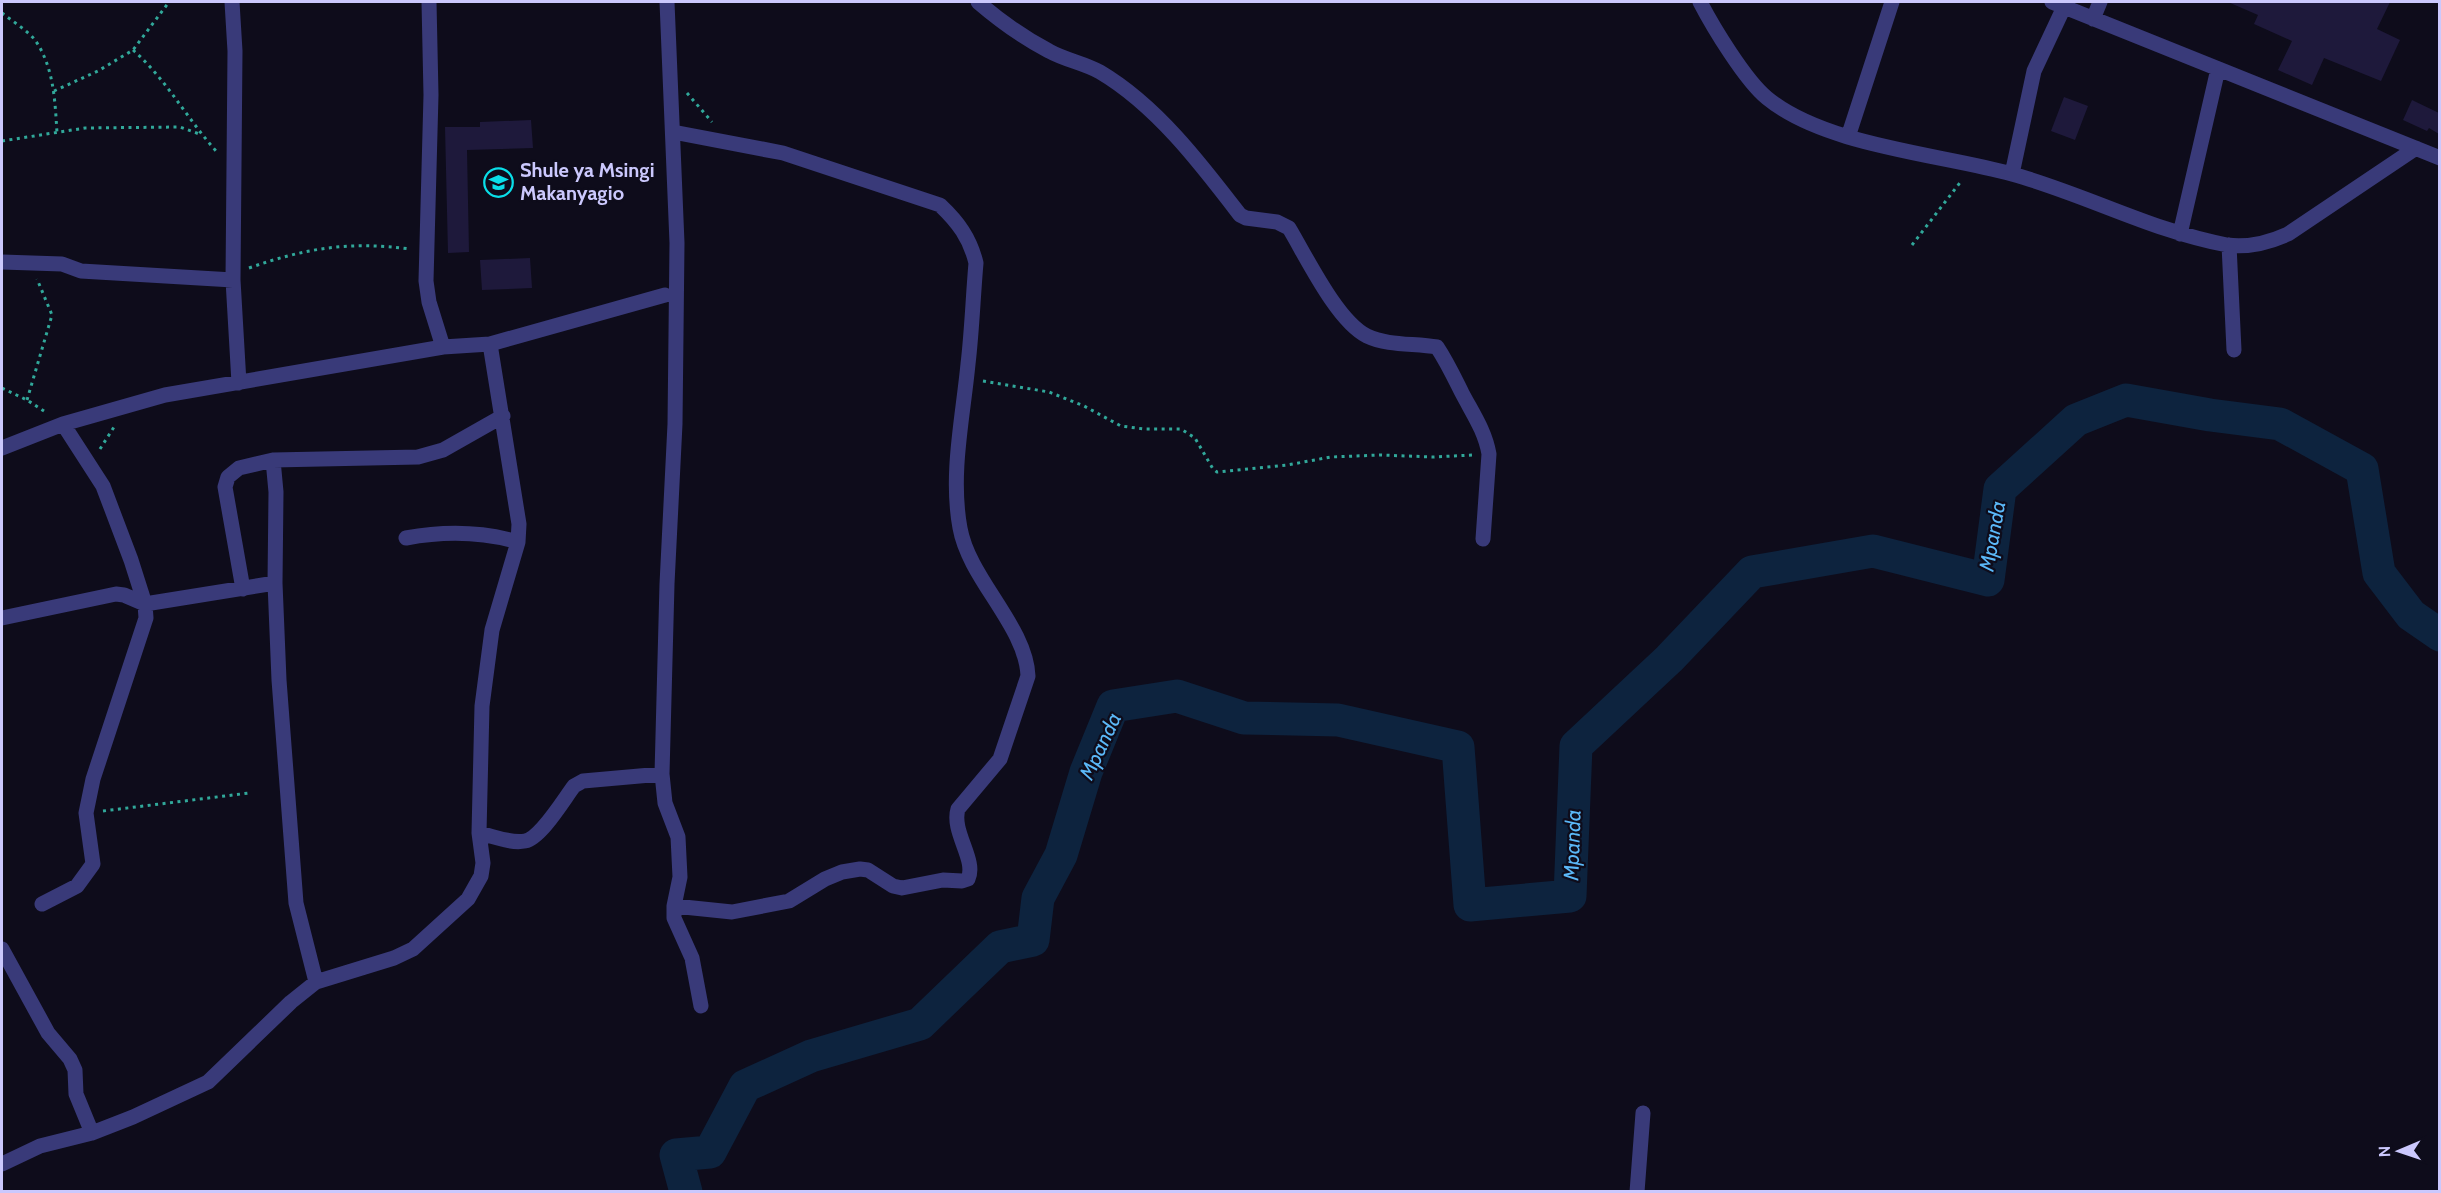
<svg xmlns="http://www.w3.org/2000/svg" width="2441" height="1193" font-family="Cabin,sans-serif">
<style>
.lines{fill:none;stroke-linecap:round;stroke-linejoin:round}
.river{stroke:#0d233e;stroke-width:33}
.building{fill:#1e193b}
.path{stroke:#31a89a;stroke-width:3;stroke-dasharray:3 4.5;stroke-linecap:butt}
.street{stroke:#393a79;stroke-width:15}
.labels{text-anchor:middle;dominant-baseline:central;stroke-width:4.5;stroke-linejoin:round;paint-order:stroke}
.poi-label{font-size:20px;font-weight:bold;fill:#cbc8fd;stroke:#0e0c1b;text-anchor:start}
.water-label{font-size:21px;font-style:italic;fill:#5bb8f8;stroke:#0e0c1b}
</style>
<rect width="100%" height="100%" fill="#0e0c1b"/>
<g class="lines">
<path class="river" d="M 686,1192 L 676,1155 L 710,1152 L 745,1086 L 811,1056 L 920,1024 L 1000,947 L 1033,940 L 1038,898 L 1061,855 L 1086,772 L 1113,706 L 1177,696 L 1244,718 L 1338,720 L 1458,747 L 1470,905 L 1570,896 L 1576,746 L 1669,659 L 1752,572 L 1873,551 L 1988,580 L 2000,489 L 2076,420 L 2126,400 L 2210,415 L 2280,424 L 2362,469 L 2379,573 L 2411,615 L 2440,635"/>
</g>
<path class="building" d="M 2228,2 L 2390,2 L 2377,29 L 2400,40 L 2381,81 L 2324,58 L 2312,85 L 2278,70 L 2292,41 L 2254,24 L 2258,15 Z
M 2064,97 L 2088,106 L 2075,140 L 2051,131 Z
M 2412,100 L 2439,113 L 2439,134 L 2429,128 L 2427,131 L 2403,120 Z
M 531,120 L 533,148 L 467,150 L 469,252 L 448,253 L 445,127 L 480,127 L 480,122 Z
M 530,258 L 532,288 L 482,290 L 480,260 Z"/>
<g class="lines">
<path class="path" d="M 2,13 C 12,21 27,30 35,40 C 54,67 55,101 57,133
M 133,50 C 167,80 187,119 217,152
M 54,91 L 98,71 L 133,50 L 169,2
M 687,93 L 712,122
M 2,141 L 85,128 L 180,127 L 202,135
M 1912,245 L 1962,180
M 249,268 C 306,248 349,241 410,249
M 983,381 L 1049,392 L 1084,406 L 1121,426 L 1144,429 L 1181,429 L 1195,438 L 1213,469 L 1217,472 L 1287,465 L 1331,457 L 1380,455 L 1434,457 L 1472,455
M 2,388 L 27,400 L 47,413
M 27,400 L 52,315 L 37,279
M 100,449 L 114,427
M 103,811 L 249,793"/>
<path class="street" d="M 232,2 L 235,51 L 233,280 L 239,383
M 429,2 L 431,95 L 426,281 L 429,302 L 443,347
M 667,2 L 677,243 L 675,424 L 667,584 L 662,774 L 665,803 L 678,837 L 680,877 L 674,906 L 674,918 L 692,958 L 701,1006
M 978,2 C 999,20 1024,38 1049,51 C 1065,60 1084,63 1100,72 C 1156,105 1201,164 1240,215 L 1246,218 L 1277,222 L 1289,228 C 1307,258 1337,321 1367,336 C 1388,346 1415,343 1437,347 C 1447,362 1454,377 1462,393 C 1473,414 1485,431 1489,454 L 1483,539
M 1700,2 C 1713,27 1745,80 1767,98 C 1825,146 1940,154 2012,174 C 2085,194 2152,231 2227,245 C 2249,248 2268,243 2288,234 L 2416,148
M 2052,2 L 2440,158
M 2093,19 L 2100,2
M 673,132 L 783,153 L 940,205 C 958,222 970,238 976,263 C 973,297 972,330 968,364 C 963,417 950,474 960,528 C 969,579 1026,626 1028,676 L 1000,759 L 958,809 C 951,832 977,860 968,879 L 962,881 L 943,880 L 902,888 L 893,886 L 868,870 L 860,869 L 842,872 L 825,879 L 789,901 L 732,912 L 674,906
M 1848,137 L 1892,2
M 2012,174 L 2034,71 L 2064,7
M 2180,234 L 2218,69
M 2229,245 L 2234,350
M 2,262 L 62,264 L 81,271 L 233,280
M 2,448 L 63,424 L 165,395 L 443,347 L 490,344 L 665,295
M 273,460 L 276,492 L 275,583 L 279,680 L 296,903 L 316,982
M 406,538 C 444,531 480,531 518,542
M 243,589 L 225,487 L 228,477 L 239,468 L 273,460 L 418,457 L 443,450 L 503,416
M 2,618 L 116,594 L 124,595 L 145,604 L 275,583
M 479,833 C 493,836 511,844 525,841 C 541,838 564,799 574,786 L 583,781 L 662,774
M 42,904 L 77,886 L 93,864 L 86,813 L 93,779 L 146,618 L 145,604 L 131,560 L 103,486 L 63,424
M 2,949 L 48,1033 L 70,1059 L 75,1070 L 76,1094 L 92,1133
M 2,1164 L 40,1146 L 92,1133 L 133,1117 L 208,1082 L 291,1002 L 316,982 L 394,958 L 413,949 L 468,899 L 481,876 L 483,863 L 479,833 L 482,706 L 492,630 L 518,542 L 519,524 L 490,344
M 1637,1192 L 1643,1113"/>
</g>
<defs>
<symbol id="school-ring" viewBox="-11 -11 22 22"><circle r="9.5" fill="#0e0c1b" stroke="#0adee8" stroke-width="1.5"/><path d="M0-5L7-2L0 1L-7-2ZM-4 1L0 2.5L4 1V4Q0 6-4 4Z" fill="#0adee8"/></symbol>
</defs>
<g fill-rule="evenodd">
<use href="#school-ring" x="482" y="166" width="33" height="33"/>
</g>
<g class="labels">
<g class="poi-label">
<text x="520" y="170">Shule ya Msingi<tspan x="520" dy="23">Makanyagio</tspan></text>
</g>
<g class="water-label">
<text transform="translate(1992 536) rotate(-80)">Mpanda</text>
<text transform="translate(1100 746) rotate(-65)">Mpanda</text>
<text transform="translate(1572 845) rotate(-88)">Mpanda</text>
</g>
</g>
<rect width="2441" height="1193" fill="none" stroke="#cbc8fd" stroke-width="6"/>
<g transform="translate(2399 1151) rotate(268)" stroke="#0e0c1b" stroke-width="4.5" paint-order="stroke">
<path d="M0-4.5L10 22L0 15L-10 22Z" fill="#cbc8fd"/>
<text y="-9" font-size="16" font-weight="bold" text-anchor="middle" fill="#cbc8fd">N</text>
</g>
</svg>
